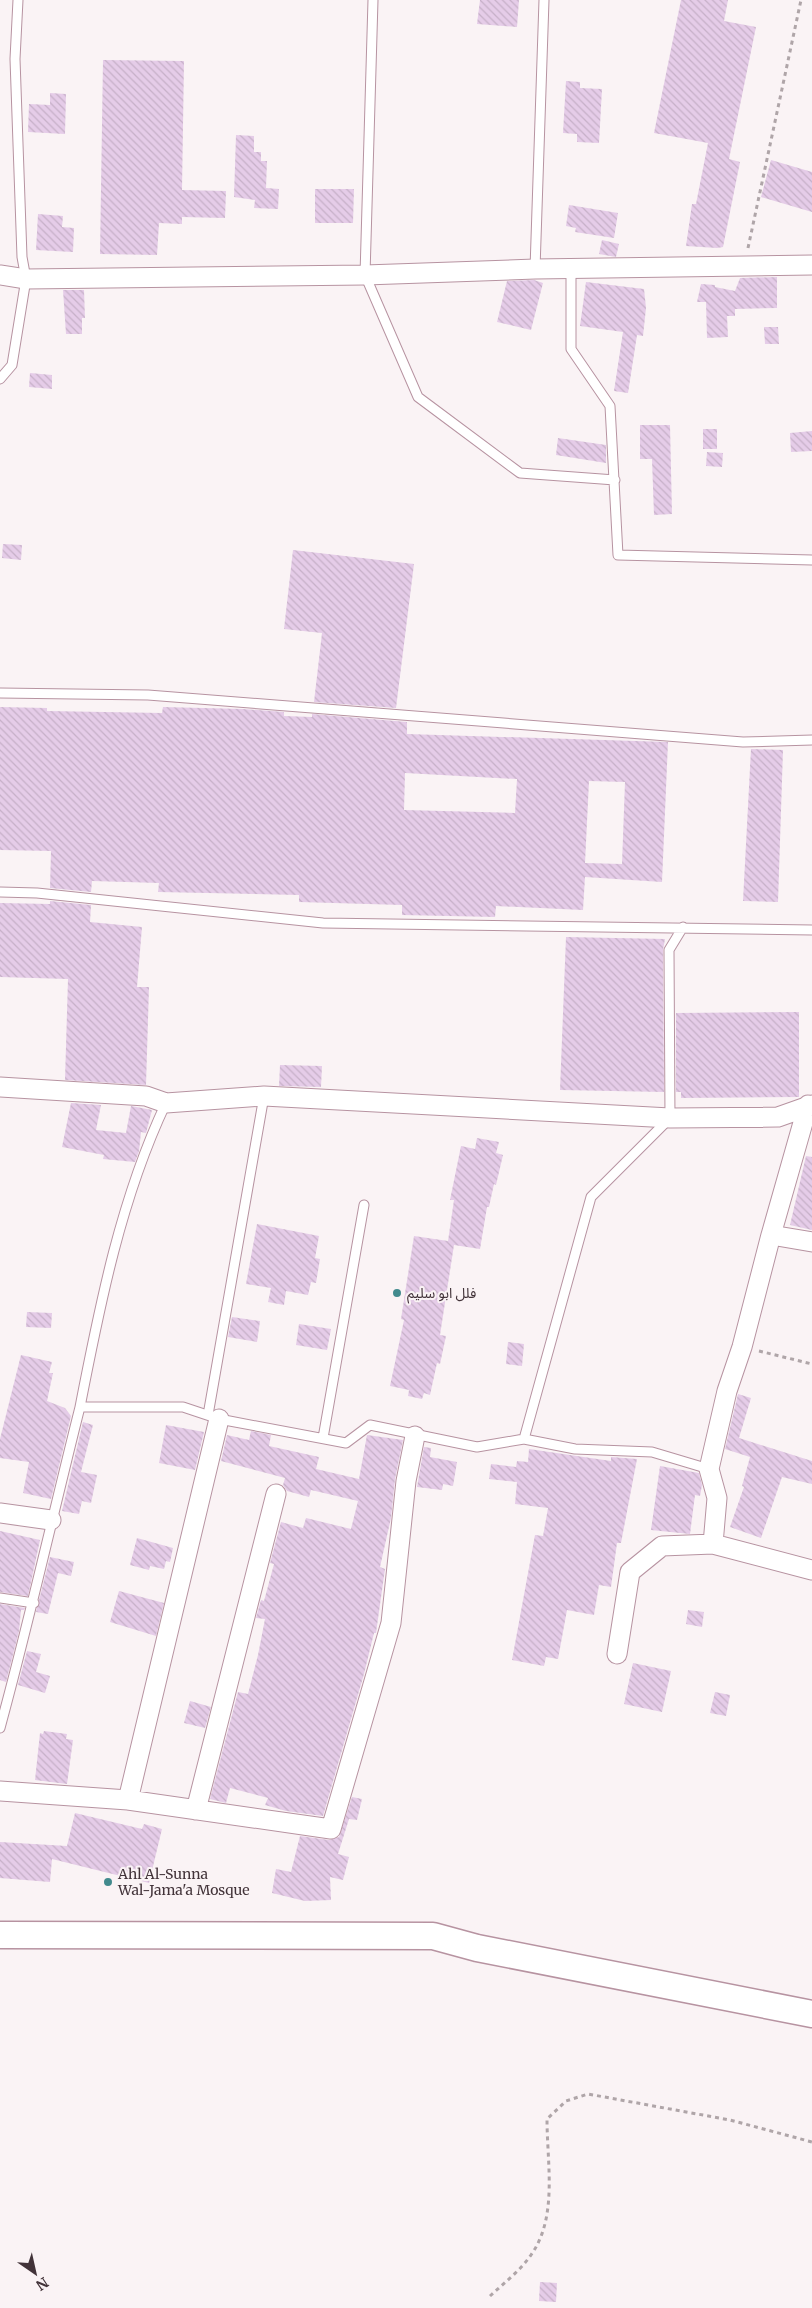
<svg xmlns="http://www.w3.org/2000/svg" width="812" height="2308" font-family="Merriweather,'Noto Sans Arabic',serif">
<style>
.building{fill:url(#building-back-hatch);fill-rule:evenodd}
.lines{fill:none;stroke-linecap:round;stroke-linejoin:round}
.lane-casing{stroke:#b793a1;stroke-width:11}
.street-casing{stroke:#b793a1;stroke-width:21}
.secondary-casing{stroke:#b793a1;stroke-width:29}
.path{stroke:#afa5a8;stroke-width:3;stroke-dasharray:4 4;stroke-linecap:butt}
.lane{stroke:#fff;stroke-width:9}
.street{stroke:#fff;stroke-width:19}
.secondary{stroke:#fff;stroke-width:26}
.poi-dot{fill:#428a8d;stroke:#faf3f5;stroke-width:2}
.labels{text-anchor:middle;dominant-baseline:central;stroke-width:4;stroke-linejoin:round;paint-order:stroke}
.poi-label{font-size:14px;fill:#423339;stroke:#faf3f5;text-anchor:start}
</style>
<defs>
<pattern id="building-back-hatch" width="6" height="6" patternUnits="userSpaceOnUse" patternTransform="scale(1.25)"><rect width="6" height="6" fill="#e5cce8"/><path d="M-1 5l2 2M0 0l6 6M5-1l2 2" fill="none" stroke="#c6b0c8"/></pattern>
</defs>
<rect width="100%" height="100%" fill="#faf3f5"/>
<path class="building" d="M 480,0 L 519,0 L 517,27 L 477,24 Z
M 681,0 L 728,0 L 724,21 L 756,27 L 729,159 L 740,162 L 723,247 L 717,248 L 686,246 L 692,204 L 696,204 L 708,143 L 654,133 Z
M 103,60 L 184,61 L 182,190 L 226,191 L 225,218 L 182,217 L 182,224 L 159,223 L 157,255 L 100,254 Z
M 566,81 L 580,82 L 580,88 L 602,89 L 599,143 L 577,142 L 577,134 L 563,133 Z
M 50,93 L 66,94 L 65,134 L 28,132 L 29,104 L 50,105 Z
M 236,135 L 254,136 L 254,152 L 261,152 L 261,161 L 267,161 L 266,188 L 279,189 L 278,209 L 254,208 L 255,200 L 234,197 Z
M 771,160 L 812,172 L 812,212 L 761,197 Z
M 315,189 L 354,189 L 353,223 L 315,223 Z
M 569,205 L 618,213 L 614,238 L 575,232 L 576,228 L 566,226 Z
M 38,214 L 63,216 L 62,227 L 74,228 L 73,252 L 36,250 Z
M 602,240 L 619,244 L 616,257 L 599,254 Z
M 777,277 L 777,308 L 735,309 L 735,316 L 727,316 L 728,337 L 707,338 L 706,302 L 697,302 L 701,284 L 715,285 L 715,287 L 735,291 L 740,278 Z
M 534,280 L 543,283 L 531,330 L 497,322 L 507,281 Z
M 586,282 L 644,289 L 646,308 L 643,336 L 637,335 L 628,393 L 614,391 L 623,332 L 580,326 Z
M 63,290 L 84,290 L 85,318 L 82,318 L 82,334 L 66,334 Z
M 764,327 L 778,327 L 779,344 L 765,344 Z
M 30,373 L 52,375 L 52,389 L 29,387 Z
M 640,425 L 670,425 L 672,514 L 654,515 L 652,459 L 640,459 Z
M 703,429 L 717,429 L 717,449 L 703,449 Z
M 812,431 L 812,451 L 791,452 L 790,433 Z
M 558,438 L 606,445 L 606,463 L 556,455 Z
M 707,452 L 723,453 L 722,467 L 706,466 Z
M 3,544 L 22,545 L 21,560 L 2,558 Z
M 293,550 L 414,564 L 396,708 L 314,702 L 322,633 L 284,629 Z
M 0,707 L 47,708 L 47,711 L 162,713 L 163,707 L 243,709 L 284,712 L 284,716 L 312,717 L 312,714 L 407,722 L 407,734 L 668,742 L 662,882 L 585,877 L 583,910 L 496,906 L 495,917 L 402,915 L 402,905 L 299,902 L 299,895 L 158,892 L 159,883 L 92,881 L 91,892 L 50,888 L 51,851 L 0,850 ZM 405,773 L 517,779 L 515,813 L 404,810 ZM 589,781 L 625,782 L 622,864 L 585,863 Z
M 751,749 L 783,750 L 778,902 L 743,901 Z
M 50,901 L 91,905 L 90,922 L 142,927 L 137,987 L 149,987 L 146,1085 L 65,1080 L 68,979 L 0,977 L 0,903 L 50,904 Z
M 566,937 L 665,939 L 663,950 L 664,1092 L 560,1090 Z
M 799,1012 L 799,1097 L 681,1098 L 681,1092 L 676,1092 L 676,1013 Z
M 280,1065 L 322,1066 L 321,1087 L 279,1086 Z
M 71,1103 L 101,1105 L 96,1130 L 126,1133 L 131,1106 L 152,1110 L 146,1133 L 141,1132 L 139,1151 L 135,1162 L 103,1159 L 104,1155 L 62,1147 Z
M 477,1138 L 499,1142 L 496,1153 L 503,1155 L 496,1185 L 494,1184 L 489,1207 L 487,1207 L 480,1249 L 454,1245 L 440,1335 L 446,1336 L 440,1364 L 437,1363 L 430,1395 L 424,1393 L 422,1399 L 408,1396 L 409,1390 L 390,1386 L 404,1320 L 401,1319 L 414,1236 L 448,1241 L 454,1200 L 450,1200 L 461,1146 L 475,1149 Z
M 806,1156 L 812,1157 L 812,1230 L 790,1225 Z
M 257,1224 L 319,1236 L 315,1258 L 320,1259 L 316,1283 L 311,1282 L 308,1295 L 286,1291 L 284,1305 L 268,1302 L 271,1288 L 246,1284 Z
M 27,1312 L 52,1313 L 51,1328 L 26,1327 Z
M 232,1317 L 260,1321 L 257,1342 L 228,1337 Z
M 299,1324 L 331,1329 L 327,1350 L 296,1345 Z
M 508,1342 L 524,1344 L 522,1366 L 506,1364 Z
M 21,1355 L 52,1362 L 49,1373 L 53,1373 L 47,1401 L 65,1408 L 71,1416 L 51,1499 L 23,1493 L 29,1462 L 0,1458 L 0,1439 Z
M 738,1394 L 751,1398 L 739,1438 L 812,1461 L 812,1484 L 782,1477 L 761,1538 L 730,1527 L 744,1487 L 742,1486 L 750,1457 L 725,1449 Z
M 83,1422 L 93,1425 L 81,1472 L 97,1475 L 91,1503 L 82,1501 L 79,1514 L 62,1511 Z
M 166,1425 L 204,1432 L 195,1470 L 159,1463 Z
M 251,1431 L 271,1435 L 269,1446 L 319,1457 L 316,1469 L 359,1479 L 367,1435 L 403,1440 L 395,1479 L 391,1518 L 380,1567 L 385,1569 L 376,1633 L 374,1633 L 364,1674 L 323,1816 L 286,1811 L 265,1805 L 268,1798 L 230,1788 L 226,1803 L 210,1799 L 238,1692 L 248,1694 L 258,1655 L 265,1619 L 256,1618 L 261,1600 L 264,1601 L 274,1564 L 270,1563 L 281,1522 L 303,1528 L 306,1518 L 351,1529 L 358,1501 L 311,1490 L 309,1497 L 287,1491 L 283,1485 L 285,1478 L 221,1461 L 227,1435 L 249,1440 Z
M 424,1447 L 431,1448 L 430,1457 L 457,1462 L 453,1486 L 443,1484 L 442,1490 L 417,1487 Z
M 529,1449 L 611,1461 L 611,1457 L 637,1459 L 621,1543 L 617,1543 L 611,1587 L 599,1585 L 594,1615 L 567,1610 L 558,1659 L 546,1657 L 544,1666 L 512,1660 L 535,1535 L 543,1536 L 548,1508 L 515,1504 L 517,1482 L 489,1479 L 491,1464 L 516,1467 L 517,1461 L 528,1462 Z
M 660,1466 L 699,1473 L 702,1485 L 700,1496 L 695,1495 L 690,1534 L 651,1530 Z
M 0,1531 L 40,1540 L 28,1596 L 0,1592 Z
M 137,1538 L 173,1548 L 170,1562 L 166,1561 L 164,1569 L 150,1566 L 149,1570 L 130,1565 Z
M 50,1557 L 74,1562 L 71,1576 L 58,1573 L 48,1614 L 36,1612 Z
M 119,1591 L 164,1603 L 156,1636 L 110,1622 Z
M 0,1604 L 25,1608 L 24,1610 L 21,1610 L 19,1631 L 6,1682 L 0,1680 Z
M 688,1610 L 704,1612 L 702,1627 L 686,1624 Z
M 27,1651 L 41,1654 L 36,1672 L 50,1676 L 45,1693 L 18,1685 Z
M 633,1663 L 671,1671 L 662,1712 L 624,1704 Z
M 715,1692 L 730,1695 L 726,1716 L 710,1713 Z
M 190,1701 L 211,1707 L 205,1728 L 184,1723 Z
M 44,1731 L 67,1734 L 66,1739 L 73,1740 L 67,1784 L 35,1780 L 40,1733 L 43,1734 Z
M 352,1797 L 362,1799 L 357,1820 L 349,1819 L 338,1854 L 349,1857 L 343,1880 L 330,1877 L 331,1900 L 305,1901 L 272,1893 L 276,1869 L 291,1872 L 300,1836 L 329,1840 L 339,1837 Z
M 75,1813 L 142,1829 L 144,1824 L 162,1829 L 149,1883 L 52,1859 L 50,1882 L 0,1878 L 0,1842 L 67,1846 Z
M 540,2282 L 557,2283 L 556,2302 L 539,2301 Z"/>
<g class="lines">
<defs>
<path id="lane" d="M 373,0 L 365,275 L 418,397 L 520,473 L 615,480
M 571,268 L 571,349 L 610,406 L 618,555 L 812,560
M 535,269 L 544,0
M 0,379 L 12,365 L 26,279 L 22,257 L 15,59 L 18,0
M 0,693 L 148,695 L 743,742 L 812,740
M 0,892 L 37,893 L 323,923 L 812,930
M 166,1103 C 121,1198 100,1304 80,1407 L 183,1407 L 219,1419 L 346,1443 L 370,1425 L 477,1447 L 524,1439 L 575,1449 L 652,1452 L 709,1469
M 208,1415 L 264,1096
M 323,1438 L 364,1205
M 524,1439 L 591,1197 L 670,1118 L 669,950 L 683,927
M 0,1598 L 34,1603
M 0,1728 C 29,1622 53,1514 80,1407"/>
<path id="street" d="M 0,275 L 26,279 L 365,275 L 535,269 L 812,265
M 0,1087 L 146,1096 L 166,1103 L 264,1096 L 670,1118 L 778,1117 L 812,1105
M 771,1235 L 812,1242
M 0,1513 L 51,1520
M 713,1544 L 717,1498 L 709,1469 L 727,1391 L 742,1347 L 771,1235 L 808,1105
M 617,1654 L 630,1572 L 662,1546 L 713,1544 L 812,1570
M 0,1791 L 128,1800 L 331,1829 L 391,1623 L 406,1481 L 415,1436
M 128,1800 L 219,1419
M 196,1810 L 276,1494"/>
<path id="secondary" d="M 0,1935 L 433,1936 L 477,1948 L 812,2014"/>
</defs>
<use href="#lane" class="lane-casing"/>
<use href="#street" class="street-casing"/>
<use href="#secondary" class="secondary-casing"/>
<path class="path" d="M 748,248 L 801,0
M 759,1351 L 812,1364
M 490,2296 C 504,2283 520,2271 531,2255 C 558,2217 547,2164 547,2119 L 566,2101 L 588,2094 L 730,2120 L 812,2142"/>
<use href="#lane" class="lane"/>
<use href="#street" class="street"/>
<use href="#secondary" class="secondary"/>
</g>
<g class="poi-dot">
<circle cx="397" cy="1293" r="5"/>
<circle cx="108" cy="1882" r="5"/>
</g>
<g class="labels">
<g class="poi-label">
<text x="407" y="1293">فلل ابو سليم</text>
<text x="118" y="1874">Ahl Al-Sunna<tspan x="118" dy="16">Wal-Jama'a Mosque</tspan></text>
</g>
</g>
<g transform="translate(35 2273) rotate(146)" stroke="#faf3f5" stroke-width="4" paint-order="stroke">
<path d="M0-4L9 19L0 12L-9 19Z" fill="#423339"/>
<text y="-8" font-size="14" font-weight="bold" text-anchor="middle" fill="#423339">N</text>
</g>
</svg>
